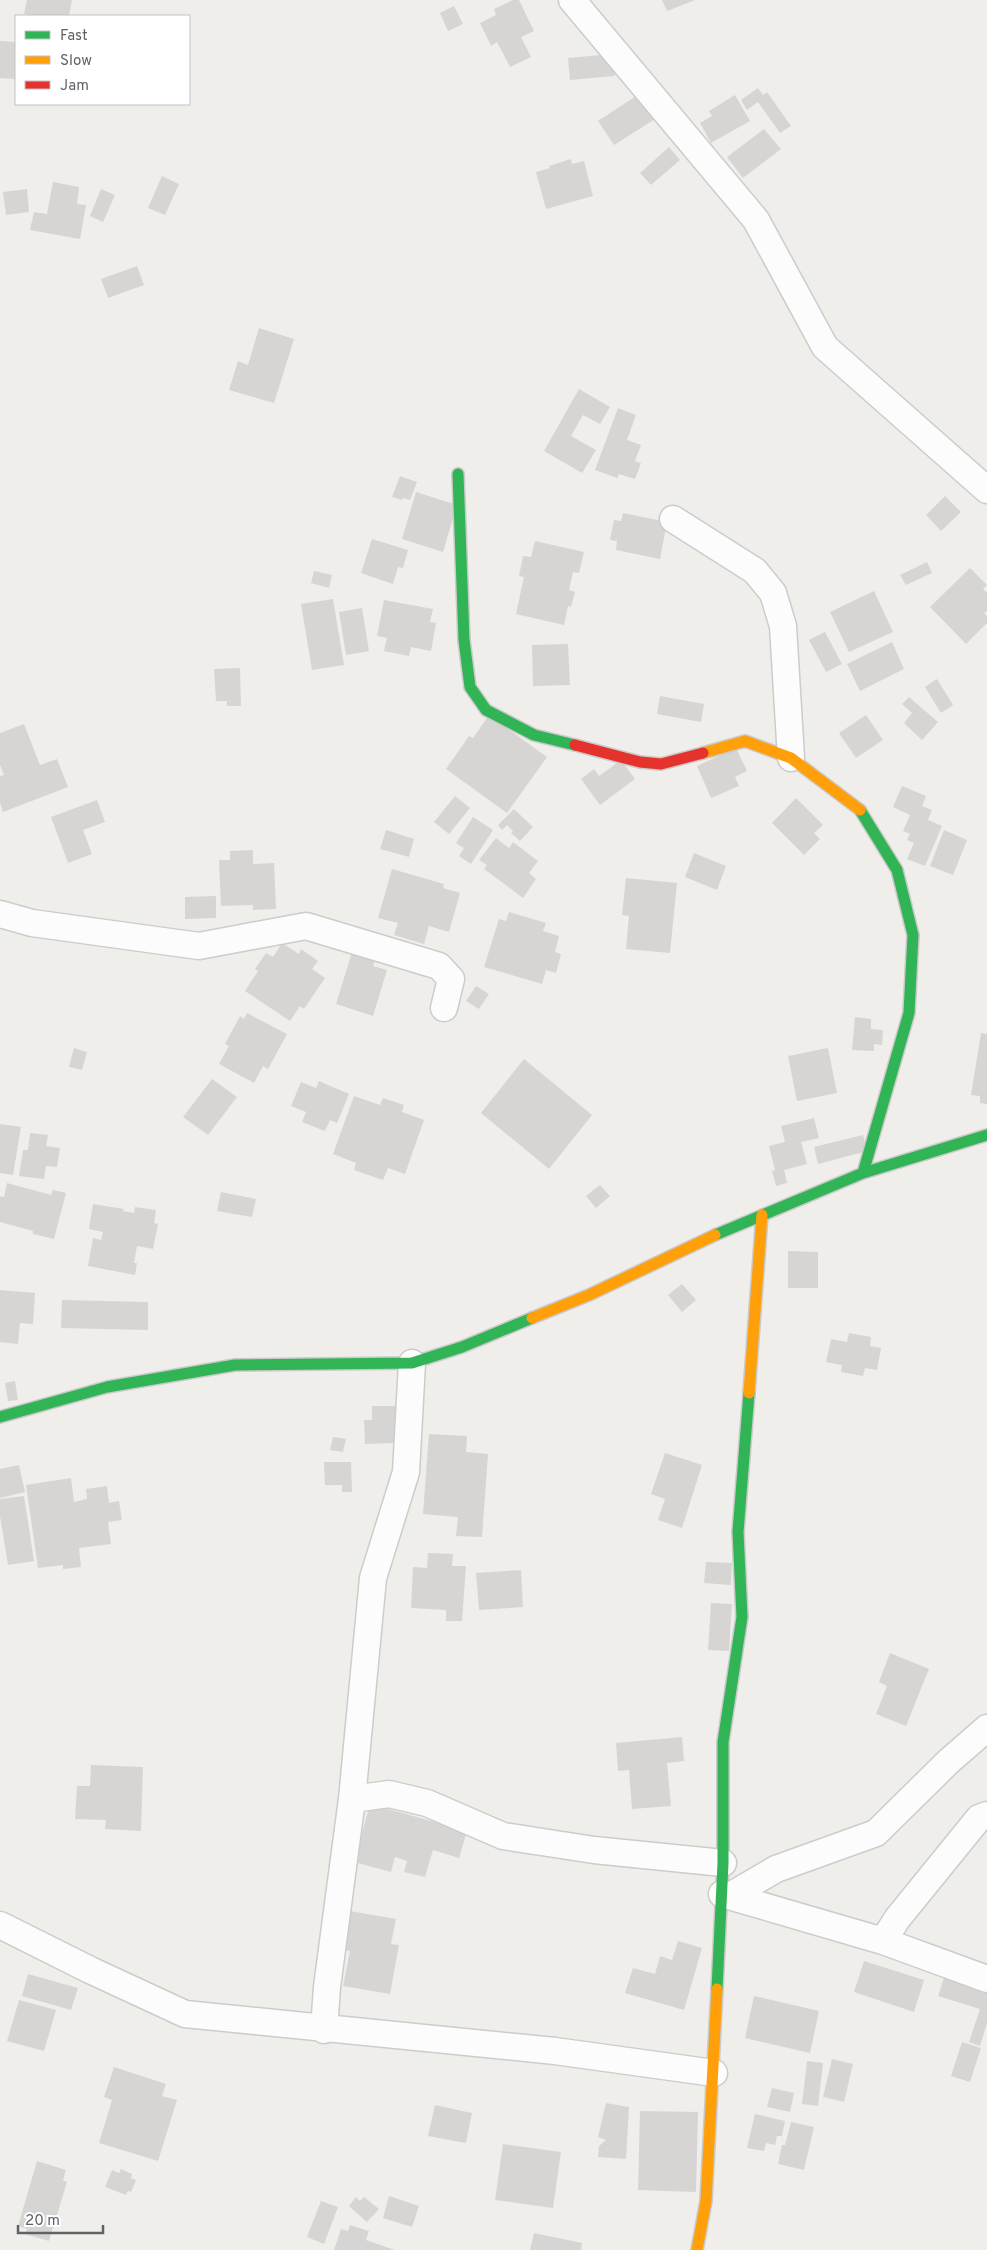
<svg xmlns="http://www.w3.org/2000/svg" width="987" height="2250" font-family="Overpass,sans-serif">
<style>
.building{fill:#d6d5d3}
.lines{fill:none;stroke-linecap:round;stroke-linejoin:round}
.street-casing{stroke:#cbcccc;stroke-width:29}
.fast-casing{stroke:#cacacb;stroke-width:14}
.slow-casing{stroke:#cacacb;stroke-width:14}
.jam-casing{stroke:#cacacb;stroke-width:14}
.street{stroke:#fdfcfc;stroke-width:26}
.fast{stroke:#30b455;stroke-width:11}
.slow{stroke:#ff9f0a;stroke-width:11}
.jam{stroke:#e5322d;stroke-width:11}
</style>
<rect width="100%" height="100%" fill="#efeeea"/>
<path class="building" d="M 27,0 L 72,0 L 69,16 L 36,16 L 24,14 Z
M 513,0 L 519,0 L 534,31 L 521,37 L 531,57 L 510,67 L 497,42 L 491,46 L 480,23 L 496,15 L 494,9 Z
M 662,0 L 695,0 L 667,11 Z
M 454,6 L 463,24 L 448,31 L 440,13 Z
M 0,41 L 16,42 L 16,79 L 0,78 Z
M 613,54 L 615,76 L 570,80 L 568,58 Z
M 758,88 L 763,95 L 767,92 L 791,126 L 780,133 L 758,102 L 747,110 L 741,100 Z
M 639,94 L 655,119 L 614,145 L 598,121 Z
M 735,95 L 750,121 L 711,143 L 700,123 L 712,116 L 709,111 Z
M 764,129 L 781,149 L 743,178 L 727,157 Z
M 669,147 L 680,160 L 651,185 L 640,173 Z
M 571,159 L 572,164 L 584,161 L 593,196 L 546,209 L 536,172 L 550,168 L 549,166 Z
M 162,176 L 179,184 L 165,215 L 148,208 Z
M 53,182 L 79,187 L 77,204 L 86,205 L 80,239 L 30,230 L 34,212 L 47,214 Z
M 27,189 L 29,212 L 6,215 L 3,192 Z
M 101,189 L 115,195 L 103,222 L 90,216 Z
M 137,266 L 144,285 L 108,298 L 101,279 Z
M 259,328 L 294,339 L 274,403 L 229,390 L 238,361 L 248,365 Z
M 579,389 L 610,407 L 600,424 L 583,415 L 571,436 L 596,450 L 582,473 L 544,451 Z
M 618,408 L 636,415 L 627,440 L 641,445 L 635,461 L 641,463 L 635,479 L 619,474 L 617,478 L 595,470 Z
M 400,476 L 417,482 L 410,500 L 403,498 L 402,500 L 392,497 Z
M 416,492 L 457,505 L 443,552 L 402,539 Z
M 945,496 L 961,512 L 941,531 L 926,515 Z
M 623,513 L 667,522 L 660,559 L 616,550 L 617,541 L 610,540 L 614,520 L 621,521 Z
M 372,539 L 408,550 L 403,568 L 398,567 L 393,584 L 361,573 Z
M 535,541 L 584,552 L 579,573 L 573,572 L 569,590 L 575,592 L 571,607 L 568,606 L 564,625 L 516,614 L 524,577 L 519,576 L 523,556 L 531,557 Z
M 927,562 L 932,573 L 906,585 L 900,575 Z
M 970,568 L 987,585 L 983,589 L 987,593 L 987,611 L 984,613 L 987,616 L 987,623 L 966,644 L 930,607 Z
M 314,571 L 332,575 L 329,588 L 311,583 Z
M 874,591 L 893,632 L 849,652 L 830,612 Z
M 333,599 L 344,665 L 312,670 L 301,604 Z
M 384,600 L 433,609 L 430,622 L 436,623 L 431,651 L 411,647 L 409,656 L 384,651 L 387,638 L 377,636 Z
M 362,608 L 369,651 L 346,655 L 339,612 Z
M 825,632 L 842,664 L 826,672 L 809,640 Z
M 892,642 L 904,669 L 860,691 L 847,664 Z
M 568,644 L 570,685 L 533,686 L 532,645 Z
M 240,668 L 241,706 L 227,706 L 227,701 L 216,701 L 214,669 Z
M 937,679 L 953,705 L 941,713 L 925,687 Z
M 660,696 L 704,704 L 701,722 L 657,714 Z
M 909,697 L 938,722 L 922,740 L 904,723 L 912,713 L 902,704 Z
M 489,715 L 547,757 L 507,813 L 446,769 L 469,736 L 473,738 Z
M 866,715 L 883,740 L 856,758 L 839,733 Z
M 24,724 L 40,765 L 57,759 L 68,787 L 3,812 L 0,803 L 0,776 L 4,775 L 0,765 L 0,733 Z
M 736,748 L 747,771 L 735,777 L 739,786 L 711,798 L 697,766 Z
M 621,760 L 635,779 L 600,805 L 581,779 L 594,769 L 599,776 Z
M 902,786 L 926,796 L 922,806 L 932,810 L 928,820 L 942,826 L 925,866 L 907,859 L 914,843 L 907,840 L 910,834 L 903,831 L 910,815 L 893,807 Z
M 455,796 L 470,808 L 449,834 L 434,822 Z
M 796,798 L 823,825 L 814,833 L 820,839 L 804,855 L 772,823 Z
M 97,800 L 105,822 L 83,830 L 92,854 L 68,863 L 51,817 Z
M 514,809 L 533,827 L 520,841 L 511,833 L 513,831 L 507,825 L 502,830 L 498,825 Z
M 473,817 L 493,830 L 471,864 L 459,856 L 464,848 L 456,843 Z
M 386,830 L 414,839 L 409,857 L 380,849 Z
M 944,830 L 967,840 L 953,875 L 930,866 Z
M 496,838 L 509,848 L 513,842 L 538,861 L 529,873 L 536,879 L 523,898 L 484,869 L 487,865 L 479,860 Z
M 253,850 L 253,864 L 274,863 L 276,909 L 253,910 L 253,905 L 221,906 L 219,860 L 230,860 L 230,851 Z
M 694,853 L 726,866 L 717,890 L 685,877 Z
M 392,869 L 444,884 L 443,888 L 460,893 L 449,932 L 429,926 L 424,944 L 394,935 L 398,923 L 378,918 Z
M 626,878 L 677,883 L 670,953 L 626,949 L 629,916 L 622,915 Z
M 216,896 L 216,918 L 185,919 L 185,897 Z
M 509,912 L 546,923 L 543,931 L 559,936 L 555,952 L 561,954 L 556,973 L 546,970 L 542,984 L 484,967 L 499,919 L 506,921 Z
M 282,943 L 299,954 L 301,949 L 318,961 L 312,969 L 325,978 L 304,1009 L 300,1006 L 290,1021 L 245,991 L 258,971 L 255,969 L 266,953 L 273,957 Z
M 353,949 L 376,956 L 373,966 L 387,970 L 373,1016 L 336,1004 Z
M 476,986 L 489,994 L 479,1009 L 466,1001 Z
M 247,1013 L 287,1034 L 268,1069 L 263,1066 L 254,1083 L 219,1064 L 229,1046 L 225,1044 L 240,1016 L 244,1019 Z
M 855,1017 L 871,1019 L 871,1029 L 883,1030 L 882,1045 L 874,1044 L 874,1051 L 852,1050 Z
M 981,1033 L 987,1034 L 987,1104 L 980,1103 L 980,1096 L 971,1095 Z
M 74,1048 L 87,1052 L 82,1070 L 69,1067 Z
M 828,1048 L 837,1093 L 797,1101 L 788,1056 Z
M 524,1059 L 592,1115 L 549,1169 L 481,1113 Z
M 212,1079 L 237,1097 L 208,1135 L 183,1117 Z
M 319,1081 L 349,1094 L 337,1123 L 330,1120 L 325,1131 L 302,1122 L 306,1112 L 291,1106 L 301,1082 L 316,1088 Z
M 354,1096 L 380,1105 L 383,1098 L 404,1105 L 402,1112 L 424,1120 L 405,1174 L 388,1168 L 383,1180 L 354,1170 L 356,1163 L 333,1154 Z
M 814,1118 L 819,1138 L 801,1142 L 807,1164 L 784,1170 L 787,1183 L 776,1186 L 772,1171 L 775,1170 L 769,1146 L 785,1142 L 781,1126 Z
M 0,1124 L 21,1127 L 13,1175 L 0,1173 Z
M 30,1133 L 48,1135 L 46,1146 L 60,1148 L 57,1167 L 46,1166 L 44,1179 L 19,1176 L 23,1150 L 28,1150 Z
M 863,1135 L 867,1151 L 818,1164 L 814,1147 Z
M 7,1183 L 51,1195 L 53,1190 L 66,1193 L 54,1239 L 33,1234 L 33,1231 L 0,1222 L 0,1196 L 4,1197 Z
M 600,1185 L 610,1196 L 596,1208 L 586,1196 Z
M 221,1192 L 256,1199 L 252,1217 L 217,1211 Z
M 93,1204 L 124,1209 L 123,1211 L 134,1213 L 135,1207 L 156,1210 L 154,1223 L 158,1224 L 153,1249 L 137,1246 L 134,1263 L 137,1263 L 135,1275 L 88,1266 L 93,1238 L 101,1240 L 103,1232 L 89,1229 Z
M 788,1251 L 818,1252 L 818,1288 L 788,1288 Z
M 682,1284 L 696,1300 L 682,1312 L 668,1295 Z
M 0,1290 L 35,1293 L 33,1324 L 20,1323 L 18,1344 L 0,1342 Z
M 62,1300 L 148,1302 L 148,1330 L 61,1328 Z
M 849,1333 L 871,1337 L 870,1346 L 881,1348 L 877,1370 L 865,1368 L 863,1376 L 841,1372 L 842,1365 L 826,1362 L 831,1339 L 847,1342 Z
M 15,1381 L 18,1400 L 8,1401 L 5,1383 Z
M 372,1406 L 396,1406 L 396,1443 L 365,1444 L 364,1420 L 372,1420 Z
M 429,1434 L 467,1436 L 466,1452 L 488,1454 L 482,1537 L 456,1536 L 458,1517 L 423,1514 Z
M 333,1437 L 346,1439 L 343,1452 L 330,1450 Z
M 665,1453 L 702,1465 L 682,1528 L 658,1520 L 665,1499 L 651,1494 Z
M 324,1462 L 351,1462 L 352,1492 L 342,1492 L 342,1485 L 325,1485 Z
M 19,1465 L 25,1492 L 0,1498 L 0,1469 Z
M 71,1478 L 74,1502 L 87,1499 L 86,1489 L 107,1486 L 109,1503 L 119,1501 L 122,1520 L 108,1522 L 111,1544 L 79,1548 L 81,1567 L 63,1569 L 63,1565 L 38,1568 L 26,1485 Z
M 24,1496 L 34,1561 L 8,1565 L 0,1516 L 0,1499 Z
M 428,1553 L 453,1554 L 452,1566 L 466,1566 L 462,1621 L 446,1621 L 446,1610 L 411,1608 L 413,1567 L 427,1568 Z
M 706,1562 L 732,1563 L 731,1585 L 704,1583 Z
M 521,1570 L 523,1607 L 479,1610 L 476,1573 Z
M 711,1603 L 732,1604 L 729,1651 L 708,1650 Z
M 890,1653 L 929,1669 L 906,1726 L 876,1714 L 887,1686 L 879,1682 Z
M 682,1737 L 684,1761 L 667,1763 L 671,1806 L 632,1809 L 629,1770 L 618,1771 L 616,1743 Z
M 91,1765 L 143,1767 L 141,1831 L 105,1829 L 106,1820 L 75,1819 L 77,1786 L 90,1786 Z
M 370,1804 L 467,1831 L 459,1858 L 433,1850 L 425,1877 L 404,1872 L 407,1861 L 395,1857 L 391,1872 L 354,1862 Z
M 350,1911 L 396,1919 L 391,1944 L 399,1945 L 390,1994 L 343,1986 L 350,1951 L 342,1950 Z
M 678,1941 L 702,1948 L 684,2010 L 625,1993 L 633,1968 L 655,1974 L 660,1956 L 672,1960 Z
M 864,1961 L 924,1980 L 914,2012 L 854,1992 Z
M 28,1974 L 78,1988 L 71,2010 L 22,1996 Z
M 945,1975 L 987,1988 L 987,2023 L 980,2046 L 969,2042 L 980,2009 L 938,1996 Z
M 754,1996 L 819,2011 L 810,2053 L 745,2038 Z
M 19,2000 L 56,2010 L 44,2051 L 7,2041 Z
M 962,2042 L 981,2048 L 970,2082 L 951,2076 Z
M 832,2059 L 853,2064 L 844,2102 L 823,2097 Z
M 807,2061 L 823,2063 L 818,2106 L 802,2104 Z
M 114,2067 L 166,2084 L 162,2096 L 177,2100 L 158,2161 L 99,2143 L 112,2100 L 104,2097 Z
M 772,2088 L 794,2093 L 790,2112 L 767,2107 Z
M 606,2103 L 629,2107 L 626,2159 L 598,2157 L 599,2146 L 606,2140 L 598,2137 Z
M 435,2105 L 472,2113 L 466,2143 L 428,2136 Z
M 640,2111 L 698,2112 L 696,2192 L 638,2190 Z
M 755,2114 L 785,2121 L 782,2136 L 777,2136 L 775,2145 L 766,2143 L 764,2151 L 747,2148 Z
M 791,2122 L 814,2127 L 804,2170 L 778,2164 L 782,2145 L 785,2145 Z
M 503,2144 L 561,2152 L 553,2208 L 495,2200 Z
M 37,2161 L 66,2170 L 63,2180 L 67,2182 L 49,2241 L 25,2234 L 27,2229 L 18,2226 Z
M 121,2169 L 132,2174 L 131,2178 L 136,2180 L 131,2192 L 128,2191 L 126,2195 L 105,2187 L 112,2170 L 119,2173 Z
M 389,2196 L 419,2206 L 412,2227 L 383,2218 Z
M 356,2197 L 360,2201 L 364,2197 L 379,2209 L 367,2222 L 349,2206 Z
M 321,2201 L 338,2207 L 324,2244 L 307,2237 Z
M 350,2225 L 369,2231 L 366,2240 L 395,2250 L 334,2250 L 341,2229 L 348,2231 Z
M 534,2233 L 582,2243 L 581,2250 L 530,2250 Z"/>
<g class="lines">
<defs>
<path id="street" d="M 572,0 L 756,220 L 825,347 L 987,490
M 673,519 L 755,571 L 773,593 L 783,626 L 791,758
M 0,914 L 32,923 L 199,946 L 306,926 L 439,966 L 451,979 L 444,1008
M 352,1799 L 389,1794 L 427,1803 L 503,1836 L 594,1850 L 723,1863
M 722,1894 L 883,1941 L 987,1979
M 730,1896 L 776,1869 L 876,1833 L 948,1762 L 987,1728
M 0,1925 L 90,1970 L 185,2014 L 555,2051 L 714,2073
M 883,1941 L 897,1919 L 979,1818 L 987,1815
M 324,2030 L 327,1987 L 352,1799 L 373,1578 L 406,1472 L 412,1363"/>
<path id="fast" d="M 458,474 L 464,640 L 470,687 L 486,710 L 534,735 L 575,745
M 860,810 L 897,870 L 913,935 L 909,1013 L 863,1173
M 715,1235 L 863,1173 L 987,1135
M 0,1417 L 107,1387 L 235,1365 L 412,1363 L 462,1347 L 532,1318
M 717,1989 L 723,1863 L 723,1742 L 742,1617 L 738,1532 L 749,1393"/>
<path id="slow" d="M 703,753 L 745,741 L 791,758 L 860,810
M 532,1318 L 589,1295 L 715,1235
M 749,1393 L 762,1215
M 697,2250 L 706,2201 L 717,1989"/>
<path id="jam" d="M 575,745 L 640,762 L 661,764 L 703,753"/>
</defs>
<use href="#street" class="street-casing"/>
<use href="#fast" class="fast-casing"/>
<use href="#slow" class="slow-casing"/>
<use href="#jam" class="jam-casing"/>
<use href="#street" class="street"/>
<use href="#fast" class="fast"/>
<use href="#slow" class="slow"/>
<use href="#jam" class="jam"/>
</g>
<rect x="15" y="15" width="175" height="90" fill="#ffffff" stroke="#bfc1c3"/>
<rect x="25" y="31" width="25" height="8" fill="#30b455" stroke="#bfc1c3"/>
<text x="60" y="40" font-size="15" fill="#5f6368">Fast</text>
<rect x="25" y="56" width="25" height="8" fill="#ff9f0a" stroke="#bfc1c3"/>
<text x="60" y="65" font-size="15" fill="#5f6368">Slow</text>
<rect x="25" y="81" width="25" height="8" fill="#e5322d" stroke="#bfc1c3"/>
<text x="60" y="90" font-size="15" fill="#5f6368">Jam</text>
<path d="M18 2225v8h85v-8" fill="none" stroke="#5f6368" stroke-width="2.5"/>
<text x="25" y="2225" font-size="15" fill="#5f6368" stroke="#ffffff" stroke-width="4" paint-order="stroke">20 m</text>
</svg>
